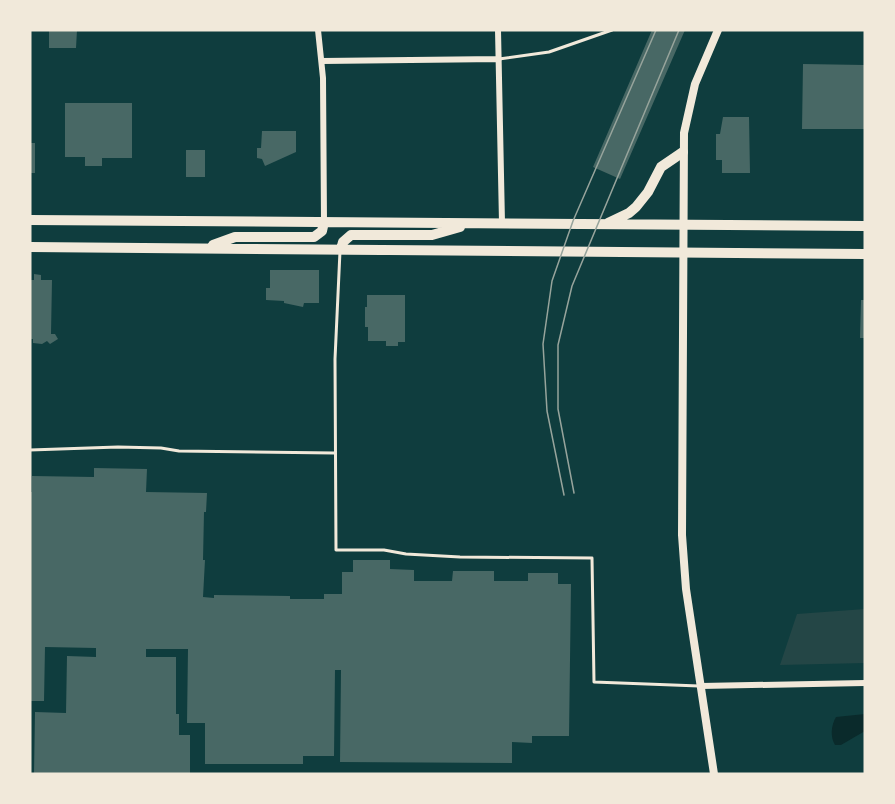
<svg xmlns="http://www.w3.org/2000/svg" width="895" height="804" font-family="Jost,sans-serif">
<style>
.green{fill:#244646}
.water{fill:#0a2a2b}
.building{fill:#486865}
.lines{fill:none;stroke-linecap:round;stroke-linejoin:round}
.service{stroke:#f1e9da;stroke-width:3}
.minor{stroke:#f1e9da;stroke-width:6}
.tertiary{stroke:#f1e9da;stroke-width:8}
.primary{stroke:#f1e9da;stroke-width:10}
.tram{stroke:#97a49c;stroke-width:1.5}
</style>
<rect width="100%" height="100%" fill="#0f3d3e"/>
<path class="green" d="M 865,609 L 865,663 L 780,665 L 797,614 Z"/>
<path class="water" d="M 865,714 L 865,731 L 841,745 L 835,745 C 830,737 831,725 836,717 Z"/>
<path class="building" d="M 49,30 L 77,30 L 76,48 L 49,48 Z
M 652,30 L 685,30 L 620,179 L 593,167 Z
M 803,64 L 865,65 L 865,129 L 802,129 Z
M 65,103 L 132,103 L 132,158 L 102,158 L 102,166 L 85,166 L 85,157 L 65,157 Z
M 723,117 L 749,117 L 750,173 L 722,173 L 722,160 L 716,160 L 716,134 L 720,134 Z
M 262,131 L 296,131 L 296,152 L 265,166 L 262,159 L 257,158 L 257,148 L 261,148 Z
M 30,143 L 35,143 L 35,173 L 30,173 Z
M 186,150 L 205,150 L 205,177 L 186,177 Z
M 270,270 L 319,270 L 319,303 L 304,303 L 303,307 L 284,303 L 284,301 L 266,300 L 266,288 L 270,288 Z
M 34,274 L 41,275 L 41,280 L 52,280 L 51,334 L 55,334 L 58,339 L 50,344 L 47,341 L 42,344 L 33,343 L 33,339 L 30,339 L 30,280 L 34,280 Z
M 367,295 L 405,295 L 405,342 L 398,342 L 398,346 L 386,346 L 386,341 L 368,341 L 368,327 L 365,327 L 365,307 L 367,307 Z
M 861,300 L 865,300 L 865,338 L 860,338 Z
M 94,468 L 147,469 L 146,492 L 207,493 L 206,512 L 204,512 L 203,560 L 205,560 L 203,597 L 214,598 L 214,595 L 290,596 L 290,599 L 324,599 L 324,594 L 342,594 L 342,572 L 353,572 L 353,560 L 390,560 L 390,569 L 414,570 L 414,581 L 452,581 L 453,571 L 494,571 L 494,581 L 528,581 L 528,573 L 558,573 L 558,584 L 571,584 L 569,736 L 532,736 L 532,743 L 512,742 L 512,763 L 340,762 L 341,670 L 335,670 L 334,756 L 303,756 L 303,764 L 205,764 L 205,723 L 187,723 L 188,649 L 146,649 L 146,657 L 176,657 L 176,714 L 179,714 L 179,735 L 190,735 L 190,774 L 34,774 L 35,712 L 66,713 L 67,656 L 96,657 L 96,648 L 45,647 L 44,701 L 30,701 L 30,492 L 32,492 L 32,476 L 94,477 Z"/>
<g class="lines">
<path class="service" d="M 499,59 L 549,52 L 612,30
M 340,251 L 335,359 L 336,550 L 384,550 L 406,554 L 460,557 L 592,558 L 594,682 L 699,686
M 30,450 L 118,447 L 161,448 L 179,451 L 334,453"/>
<path class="minor" d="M 318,30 L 323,78 L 324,222
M 498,30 L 502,223
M 322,61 L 499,59
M 701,686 L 865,683"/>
<path class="tertiary" d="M 714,774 L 686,589 L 682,535 L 684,133 L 695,84 L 718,30"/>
<path class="primary" d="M 30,220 L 865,226
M 608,223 L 629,213 L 636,207 L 648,192 L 661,167 L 683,152
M 213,245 L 235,237 L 314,237 L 322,231 L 324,222
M 30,247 L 865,254
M 341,249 L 343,242 L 351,235 L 432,235 L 460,227"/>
<path class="tram" d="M 574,493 L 558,409 L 558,345 L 572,286 L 679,30
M 564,495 L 547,411 L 543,344 L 552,281 L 573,221 L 656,30"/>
</g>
<rect width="895" height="804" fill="none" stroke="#f1e9da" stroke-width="63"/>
</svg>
